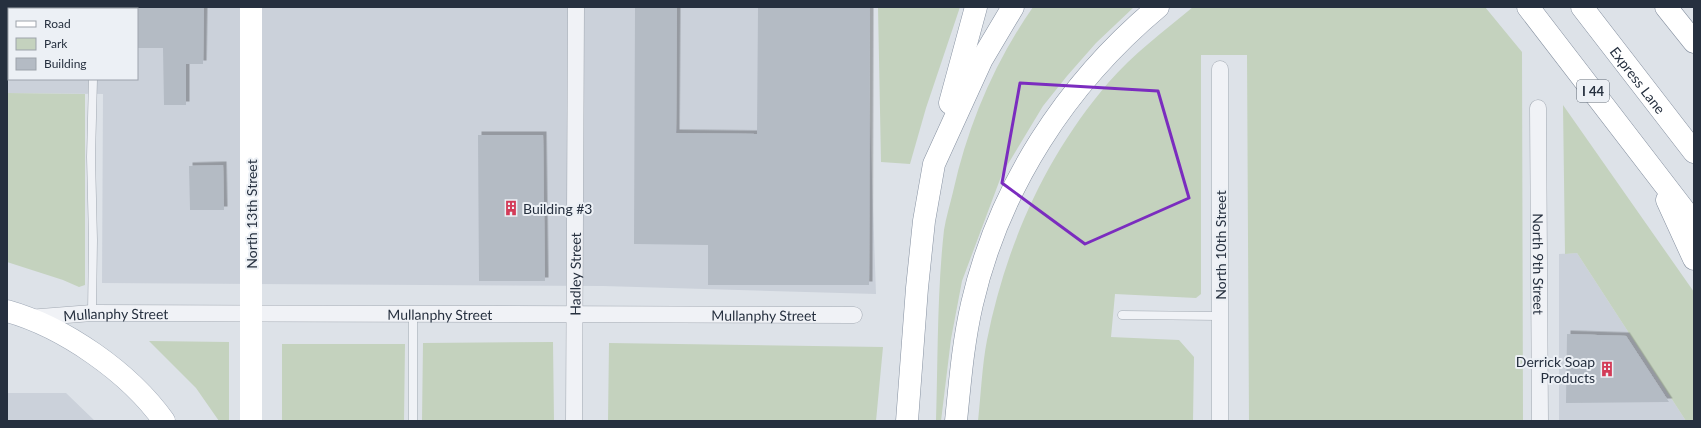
<svg xmlns="http://www.w3.org/2000/svg" width="1701" height="428" font-family="Lato,sans-serif">
<style>
.built{fill:#cbd1da;fill-rule:evenodd}
.green{fill:#c4d2be}
.building{fill:#b4bbc4;filter:url(#shadow)}
.lines{fill:none;stroke-linecap:round;stroke-linejoin:round}
.lane-casing{stroke:#a2a9b2;stroke-width:9}
.street-casing{stroke:#a2a9b2;stroke-width:17}
.primary-casing{stroke:#9ca6b4;stroke-width:23}
.highway-casing{stroke:#848f9f;stroke-width:23}
.lane{stroke:#f0f2f6;stroke-width:8}
.street{stroke:#f0f2f6;stroke-width:16}
.secondary{stroke:#fff;stroke-width:22}
.primary{stroke:#fff;stroke-width:22}
.highway{stroke:#fff;stroke-width:22}
.marked{fill:none;stroke:#7b2cbf;stroke-width:3;stroke-linejoin:round}
.labels{text-anchor:middle;dominant-baseline:central;stroke-width:4;stroke-linejoin:round;paint-order:stroke}
.shield{fill:#ecf0f5;stroke:#616a76;stroke-width:1}
.shield-label{font-size:13px;font-weight:bold;fill:#26303f}
.street-label{font-size:14px;fill:#26303f;stroke:#ecf0f5}
.poi-label{font-size:14px;fill:#26303f;stroke:#ecf0f5;text-anchor:start}
</style>
<defs>
<filter id="shadow"><feDropShadow dx="3.5" dy="-3.5" stdDeviation="0" flood-color="#0004"/></filter>
</defs>
<rect width="100%" height="100%" fill="#dde2e8"/>
<path class="built" d="M 7,7 L 866,7 L 876,294 L 603,286 L 102,283 L 103,94 L 7,93 ZM 9,9 L 137,9 L 137,79 L 9,79 Z
M 1577,253 L 1686,421 L 1559,421 L 1559,254 Z
M 7,393 L 66,393 L 95,421 L 7,421 Z"/>
<path class="green" d="M 878,7 L 960,7 L 926,108 L 910,164 L 881,162 Z
M 1033,7 L 1134,7 L 1096,43 L 1067,76 L 1043,106 L 1002,174 L 962,281 L 951,339 L 941,421 L 936,421 C 938,358 937,293 944,230 C 946,217 950,205 953,192 C 968,125 994,63 1033,7 Z
M 1193,7 L 1485,7 L 1522,52 L 1523,421 L 1249,421 L 1247,55 L 1201,55 L 1201,294 L 1196,298 L 1115,294 L 1111,337 L 1179,340 L 1194,357 L 1193,421 L 978,421 C 981,394 982,366 987,340 C 1006,245 1045,157 1108,83 C 1133,54 1164,31 1193,7 Z
M 7,93 L 85,94 L 85,285 L 79,287 L 63,280 L 7,262 Z
M 1563,105 L 1694,292 L 1694,421 L 1686,421 L 1577,253 L 1565,254 Z
M 149,341 L 229,342 L 229,421 L 219,421 L 196,388 Z
M 553,342 L 554,421 L 422,421 L 423,343 Z
M 609,343 L 883,347 L 876,421 L 608,421 Z
M 282,344 L 405,344 L 404,421 L 282,421 Z"/>
<path class="building" d="M 137,7 L 204,7 L 203,64 L 186,64 L 186,105 L 164,105 L 163,48 L 137,48 Z
M 635,7 L 677,7 L 676,133 L 757,134 L 758,7 L 870,7 L 869,285 L 708,285 L 708,245 L 634,244 Z
M 478,135 L 543,135 L 545,281 L 479,281 Z
M 223,165 L 224,210 L 190,210 L 189,166 Z
M 1567,334 L 1626,336 L 1669,402 L 1566,403 Z"/>
<g class="lines">
<defs>
<path id="lane" d="M 94,9 L 94,7
M 92,313 L 93,240 L 91,157 L 93,79
M 1122,315 L 1220,316
M 413,421 L 413,315"/>
<g id="street">
<path id="s1" d="M 1538,108 L 1540,421"/>
<path id="s2" d="M 28,318 L 92,313 L 854,315"/>
<path id="s3" d="M 574,421 L 576,7"/>
<path d="M 1220,421 L 1220,69"/>
</g>
<path id="primary" d="M 7,311 C 64,327 129,372 164,421"/>
<g id="highway">
<path d="M 1528,7 L 1694,223"/>
<path id="s4" d="M 1582,7 L 1694,152"/>
<path d="M 1666,7 L 1694,42"/>
<path d="M 950,103 L 976,7"/>
<path d="M 1667,200 L 1694,259"/>
<path d="M 907,421 L 917,288 L 924,221 L 934,164 L 982,59 L 1013,7"/>
<path d="M 956,421 C 960,382 963,343 972,304 C 999,187 1066,84 1158,7"/>
</g>
</defs>
<use href="#lane" class="lane-casing"/>
<use href="#street" class="street-casing"/>
<use href="#primary" class="primary-casing"/>
<use href="#highway" class="highway-casing"/>
<use href="#lane" class="lane"/>
<use href="#street" class="street"/>
<path class="secondary" d="M 251,421 L 251,7"/>
<use href="#primary" class="primary"/>
<use href="#highway" class="highway"/>
</g>
<path class="marked" d="M 1020,83 L 1158,91 L 1189,198 L 1085,244 L 1002,183 Z"/>
<defs>
<symbol id="building-bare" viewBox="-9 -9 18 18"><path d="M-4-6H4V6H1V3H-1V6H-4ZM-2.5-4.3h1.7v1.8h-1.7ZM.8-4.3h1.7v1.8H.8ZM-2.5-1h1.7V.8h-1.7ZM.8-1h1.7V.8H.8Z" fill="#d33b58" stroke="#ecf0f5" stroke-width="2.5" paint-order="stroke"/></symbol>
</defs>
<g fill-rule="evenodd">
<use href="#building-bare" x="500" y="197" width="22" height="22"/>
<use href="#building-bare" x="1596" y="358" width="22" height="22"/>
</g>
<g class="labels">
<rect class="shield" x="1577" y="80" width="32" height="22" rx="3"/>
<g class="shield-label">
<text x="1593" y="91">I 44</text>
</g>
<g class="street-label">
<text stroke="none"><textPath href="#s4" startOffset="92">Express Lane</textPath></text>
<text transform="translate(251 214) rotate(-90)">North 13th Street</text>
<text transform="translate(1220 245) rotate(-90)">North 10th Street</text>
<text stroke="none"><textPath href="#s1" startOffset="156">North 9th Street</textPath></text>
<text stroke="none"><textPath href="#s3" startOffset="147">Hadley Street</textPath></text>
<text stroke="none"><textPath href="#s2" startOffset="88">Mullanphy Street</textPath></text>
<text stroke="none"><textPath href="#s2" startOffset="412">Mullanphy Street</textPath></text>
<text stroke="none"><textPath href="#s2" startOffset="736">Mullanphy Street</textPath></text>
</g>
<g class="poi-label">
<text x="523" y="208">Building #3</text>
<text x="1595" y="361" text-anchor="end">Derrick Soap<tspan x="1595" dy="16">Products</tspan></text>
</g>
</g>
<rect width="1701" height="428" fill="none" stroke="#26303f" stroke-width="16"/>
<rect x="8" y="8" width="130" height="72" fill="#ecf0f5" stroke="#9da3ac"/>
<rect x="16" y="21" width="20" height="6" fill="#ffffff" stroke="#9da3ac"/>
<text x="44" y="28" font-size="12" fill="#26303f">Road</text>
<rect x="16" y="38" width="20" height="12" fill="#c4d2be" stroke="#9da3ac"/>
<text x="44" y="48" font-size="12" fill="#26303f">Park</text>
<rect x="16" y="58" width="20" height="12" fill="#b4bbc4" stroke="#9da3ac"/>
<text x="44" y="68" font-size="12" fill="#26303f">Building</text>
</svg>
